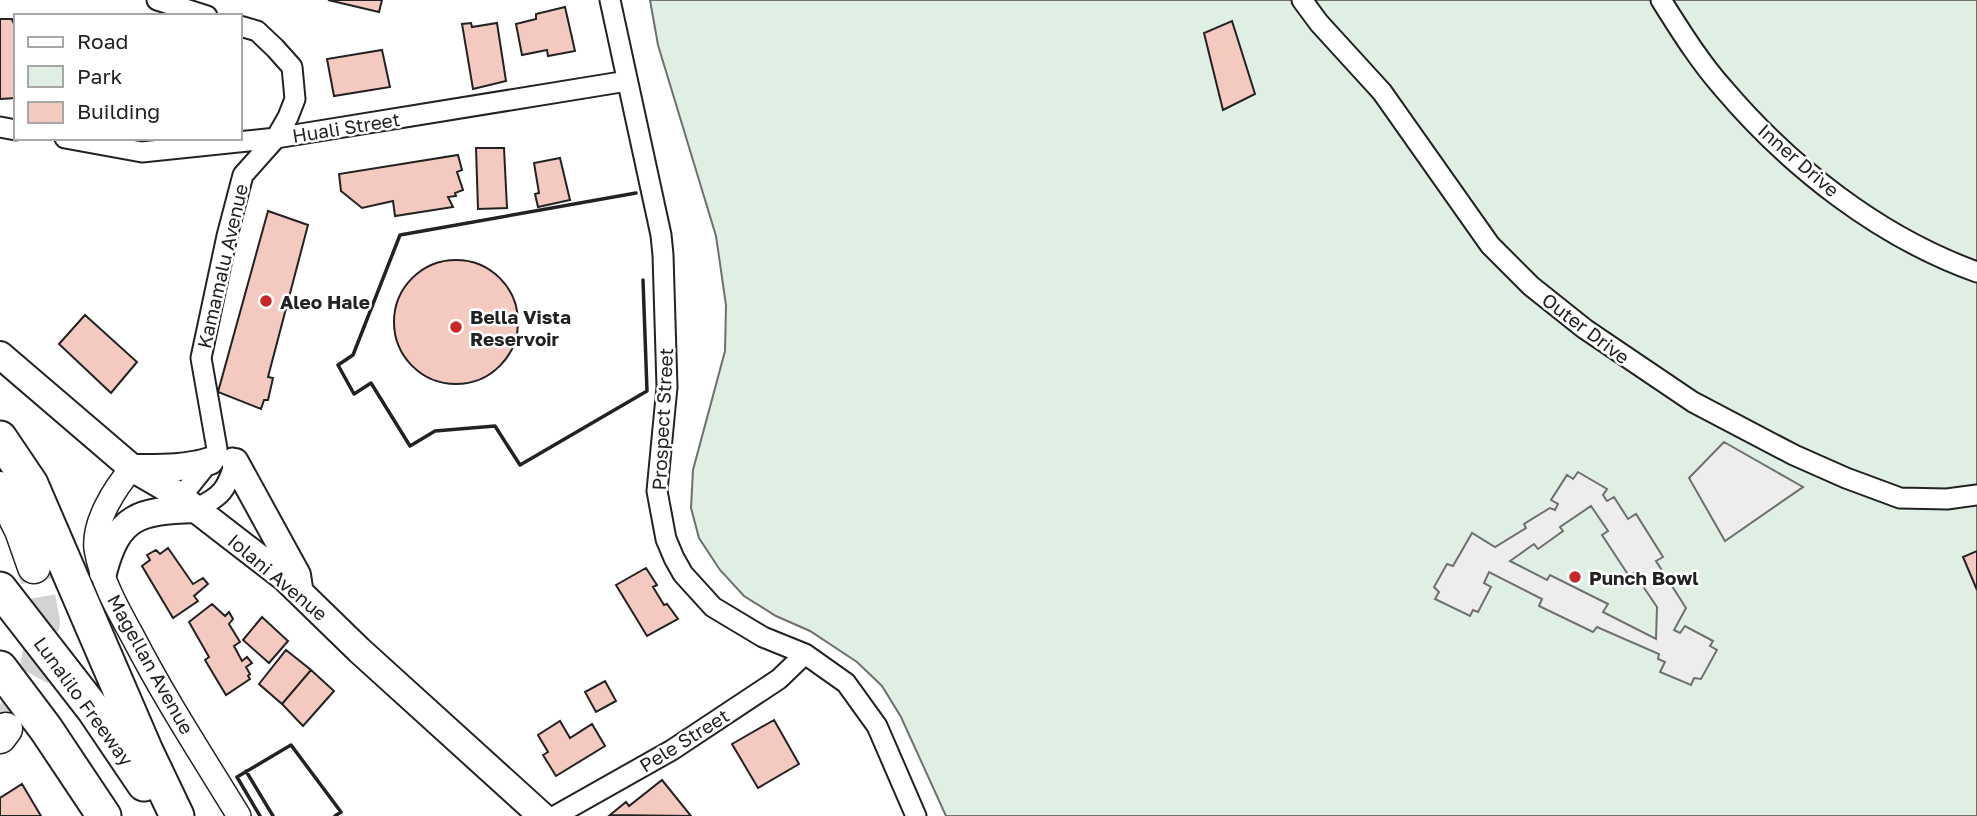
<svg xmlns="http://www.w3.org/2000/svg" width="1977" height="816" font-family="'Golos Text',sans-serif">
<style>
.green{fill:#e0efe3;stroke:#6f6f6f;stroke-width:2}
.parking{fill:#ededed;stroke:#6f6f6f;stroke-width:2;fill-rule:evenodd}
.building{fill:#f3c9c0;stroke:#222;stroke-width:2}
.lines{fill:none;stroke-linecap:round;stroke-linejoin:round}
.trunk-tunnel{stroke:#d3d3d3;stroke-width:32;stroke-dasharray:32 16;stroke-linecap:butt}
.minor-casing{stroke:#222;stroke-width:23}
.tertiary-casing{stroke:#222;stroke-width:26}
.secondary-casing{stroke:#222;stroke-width:30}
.trunk-casing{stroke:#222;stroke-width:35}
.motorway-casing{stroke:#222;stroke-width:37}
.minor{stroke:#fff;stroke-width:19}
.tertiary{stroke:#fff;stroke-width:23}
.secondary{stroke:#fff;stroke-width:26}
.trunk{stroke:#fff;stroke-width:32}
.motorway{stroke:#fff;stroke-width:33}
.wall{stroke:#222;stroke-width:3.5}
.poi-dot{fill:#c62828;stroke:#fff;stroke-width:2.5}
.labels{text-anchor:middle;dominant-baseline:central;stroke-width:5;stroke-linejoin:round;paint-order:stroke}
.street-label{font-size:19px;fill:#222;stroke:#fff}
.poi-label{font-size:19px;font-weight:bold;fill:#222;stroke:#fff;text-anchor:start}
</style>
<rect width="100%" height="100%" fill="#fff"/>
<path class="green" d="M 650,0 L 1977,0 L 1977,816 L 946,816 L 901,717 L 882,686 L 857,662 L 810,631 L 776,616 L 744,596 L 720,570 L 699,538 L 691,508 L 693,470 L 725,351 L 726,305 L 716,236 L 658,45 Z"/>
<path class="parking" d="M 1724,442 L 1803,487 L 1725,541 L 1689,478 Z
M 1578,472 L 1607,489 L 1603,495 L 1607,501 L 1614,497 L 1628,519 L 1636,514 L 1663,557 L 1656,561 L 1686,608 L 1674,630 L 1680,633 L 1685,626 L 1713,641 L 1710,646 L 1717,650 L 1701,679 L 1694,678 L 1691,685 L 1660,672 L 1665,662 L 1658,659 L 1659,654 L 1597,627 L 1593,632 L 1539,606 L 1542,599 L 1489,572 L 1484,583 L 1491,587 L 1478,612 L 1473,610 L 1470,616 L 1435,599 L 1439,592 L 1434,587 L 1447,564 L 1453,566 L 1472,533 L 1495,547 L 1526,528 L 1524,524 L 1550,508 L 1555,510 L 1558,504 L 1551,500 L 1567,475 L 1573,479 ZM 1591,506 L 1608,531 L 1602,535 L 1629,576 L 1634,573 L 1657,607 L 1656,639 L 1603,612 L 1608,604 L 1550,575 L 1547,580 L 1510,561 L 1534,544 L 1538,549 L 1563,531 L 1560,527 Z"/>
<path class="building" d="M 328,0 L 382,0 L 379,12 Z
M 565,7 L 575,51 L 548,56 L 547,50 L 522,55 L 516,24 L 536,19 L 536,14 Z
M 0,19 L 12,19 L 13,22 L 16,21 L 16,98 L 0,99 Z
M 1232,21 L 1255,94 L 1223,110 L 1204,33 Z
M 471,23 L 472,27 L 497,23 L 506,81 L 473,89 L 462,24 Z
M 382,50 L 390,87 L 334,96 L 327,59 Z
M 476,148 L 504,148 L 507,208 L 478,209 Z
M 458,155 L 462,170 L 457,172 L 463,190 L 455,193 L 456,196 L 448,197 L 453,207 L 395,216 L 393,201 L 362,208 L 341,191 L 339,174 Z
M 560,158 L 570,200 L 538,207 L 535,194 L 539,193 L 534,163 Z
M 268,211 L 308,225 L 268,377 L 273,378 L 268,400 L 264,400 L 261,409 L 218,392 Z
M394 322a62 62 0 1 1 124 0a62 62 0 1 1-124 0Z
M 85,315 L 137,362 L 111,393 L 59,344 Z
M 168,548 L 193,584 L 203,578 L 208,584 L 194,596 L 198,601 L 173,618 L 142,566 L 150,560 L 147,555 L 156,550 L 160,554 Z
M 1977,551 L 1977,590 L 1963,557 Z
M 646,568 L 657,585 L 653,587 L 664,605 L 667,604 L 678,619 L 647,636 L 616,585 Z
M 212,604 L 225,616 L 229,612 L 233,619 L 229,624 L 240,642 L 234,646 L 242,661 L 247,657 L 252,663 L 246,667 L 250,674 L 248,676 L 250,679 L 226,695 L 205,660 L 209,657 L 189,622 Z
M 262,617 L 288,641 L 269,663 L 243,640 Z
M 286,650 L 311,670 L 282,704 L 259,684 Z
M 311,670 L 334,691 L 303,726 L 282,704 Z
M 605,681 L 616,701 L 596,712 L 585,692 Z
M 774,720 L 799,764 L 758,788 L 732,744 Z
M 560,721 L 570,738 L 592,724 L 605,746 L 556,776 L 543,755 L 548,752 L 538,735 Z
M 662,780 L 691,816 L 610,815 L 626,802 L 629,806 Z
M 22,784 L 41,816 L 0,816 L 0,798 Z"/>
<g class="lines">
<path class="trunk-tunnel" d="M 11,718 L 35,673 L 44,622 L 34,567"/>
<defs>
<path id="minor" d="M 157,0 L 207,16
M 610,0 L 661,235 L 663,255 L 667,387 L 657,491 L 666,539 L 674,558 L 683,574 L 713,607 L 763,637 L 805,654 L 846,683 L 877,726 L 916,816
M 1302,0 L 1319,23 L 1382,92 L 1490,245 L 1531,286 L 1585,329 L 1693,402 L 1794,455 L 1846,478 L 1900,498 L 1947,499 L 1977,495
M 1661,0 C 1680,30 1699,61 1723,88 C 1790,167 1879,237 1977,272
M 0,127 L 16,130
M 65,138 L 142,152 L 276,138 L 627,81
M 180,498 L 216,453 L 217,449 L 201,358 L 227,236 L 243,175 L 276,138 L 288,117 L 295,99 L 292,67 L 275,48 L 257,31 L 240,26
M 195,509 C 221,497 227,490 235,462 L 232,458
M 555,816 L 672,750 L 779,679 L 805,654"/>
<path id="tertiary" d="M 132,468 C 115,488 93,522 96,549 C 101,580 118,610 133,637 C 165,699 203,757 239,816"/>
<path id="secondary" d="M 0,355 L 132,468 L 175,493 L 285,578 L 359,650 L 542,816
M 235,462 L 297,575 L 299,588
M 134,468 C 160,468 184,469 210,461
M 103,573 C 118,515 139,511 195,509"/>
<path id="trunk" d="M 0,488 L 21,530 L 34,567
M 0,737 L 6,729"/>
<path id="motorway" d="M 0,438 L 31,484 L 146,751 L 177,816
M 0,589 L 94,710 L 144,784
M 0,668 L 46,729 L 104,816"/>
</defs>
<use href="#minor" class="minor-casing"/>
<use href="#tertiary" class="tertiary-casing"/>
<use href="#secondary" class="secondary-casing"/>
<use href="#trunk" class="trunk-casing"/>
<use href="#motorway" class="motorway-casing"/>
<use href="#minor" class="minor"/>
<use href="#tertiary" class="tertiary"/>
<use href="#secondary" class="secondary"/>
<use href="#trunk" class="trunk"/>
<use href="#motorway" class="motorway"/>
<path class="wall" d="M 636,193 L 400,235 L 353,355 L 338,365 L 354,394 L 371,383 L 410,446 L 435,431 L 495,426 L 520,465 L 647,391 L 643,280
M 246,771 L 273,816
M 260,816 L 237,777 L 291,745 L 341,812 L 335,816"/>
</g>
<g class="poi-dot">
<circle cx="266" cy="301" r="7"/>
<circle cx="456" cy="327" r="7"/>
<circle cx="1575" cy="577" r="7"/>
</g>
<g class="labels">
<g class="street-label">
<text transform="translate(346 127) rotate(-9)">Huali Street</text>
<text transform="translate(1799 160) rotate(41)">Inner Drive</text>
<text transform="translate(222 266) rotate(-77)">Kamamalu Avenue</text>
<text transform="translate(1586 328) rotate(37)">Outer Drive</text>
<text transform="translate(662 419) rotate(-87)">Prospect Street</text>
<text transform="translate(278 577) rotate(40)">Iolani Avenue</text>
<text transform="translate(151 664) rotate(61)">Magellan Avenue</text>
<text transform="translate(84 701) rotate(54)">Lunalilo Freeway</text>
<text transform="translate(684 740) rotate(-32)">Pele Street</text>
</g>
<g class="poi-label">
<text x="280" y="301">Aleo Hale</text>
<text x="470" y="316">Bella Vista<tspan x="470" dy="22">Reservoir</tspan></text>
<text x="1589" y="577">Punch Bowl</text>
</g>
</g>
<rect x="14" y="14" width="228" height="126" fill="#ffffff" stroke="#a7a7a7" stroke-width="2"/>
<rect x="28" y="37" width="35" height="10" fill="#ffffff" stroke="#a7a7a7" stroke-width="2"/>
<text x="77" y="49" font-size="21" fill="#222222">Road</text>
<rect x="28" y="66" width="35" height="21" fill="#e0efe3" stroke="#a7a7a7" stroke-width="2"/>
<text x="77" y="84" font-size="21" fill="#222222">Park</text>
<rect x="28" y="102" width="35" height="21" fill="#f3c9c0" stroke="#a7a7a7" stroke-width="2"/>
<text x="77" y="119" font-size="21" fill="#222222">Building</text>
</svg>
